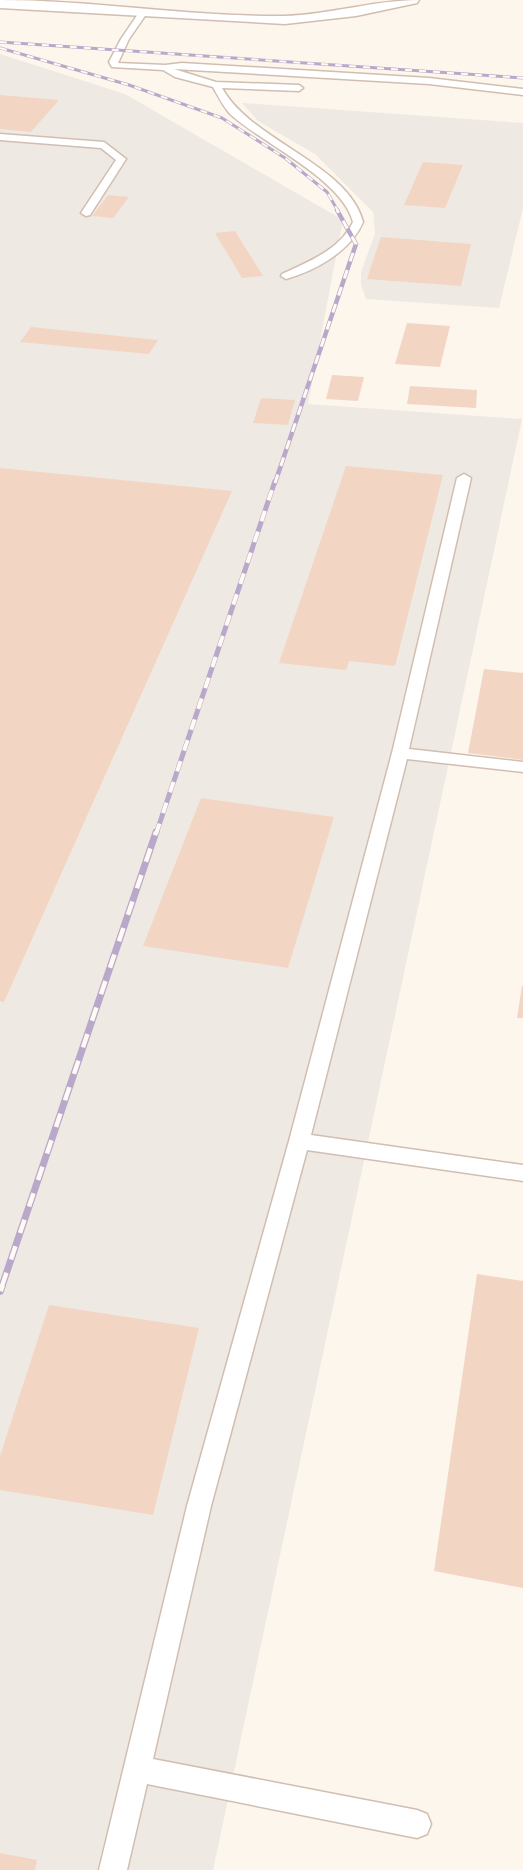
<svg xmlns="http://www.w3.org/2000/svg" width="523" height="1870" font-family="Manrope,sans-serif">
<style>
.industrial{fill:#efe9e4}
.building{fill:#f3d5c3}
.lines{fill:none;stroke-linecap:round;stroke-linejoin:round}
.service-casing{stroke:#d1beb0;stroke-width:3}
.tertiary-casing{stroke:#d1beb0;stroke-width:3}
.service{fill:#fff;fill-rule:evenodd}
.tertiary{fill:#fff;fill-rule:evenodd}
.rail-far4-casing{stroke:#b9a8c9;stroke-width:3}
.rail-far3-casing{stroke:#b9a8c9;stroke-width:4.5}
.rail-far2-casing{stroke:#b9a8c9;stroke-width:5}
.rail-far1-casing{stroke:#b9a8c9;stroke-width:7}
.rail-casing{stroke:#b9a8c9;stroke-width:8}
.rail-far4{stroke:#fffaf3;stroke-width:2;stroke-dasharray:7;stroke-linecap:butt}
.rail-far3{stroke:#fffaf3;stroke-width:3;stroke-dasharray:9;stroke-linecap:butt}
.rail-far2{stroke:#fffaf3;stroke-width:4;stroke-dasharray:11;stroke-linecap:butt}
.rail-far1{stroke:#fffaf3;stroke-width:4.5;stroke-dasharray:14;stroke-linecap:butt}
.rail{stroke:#fffaf3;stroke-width:6;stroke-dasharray:19;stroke-linecap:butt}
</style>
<rect width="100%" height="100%" fill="#fdf6ec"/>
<path class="industrial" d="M 0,54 L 125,94 L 343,220 L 308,404 L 522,419 L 213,1870 L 0,1870 Z
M 242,103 L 523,123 L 523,208 L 499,308 L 366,299 L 361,285 L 361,272 L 375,234 L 373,212 L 315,154 L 258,121 Z"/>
<path class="building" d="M 0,95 L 59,100 L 31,132 L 0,129 Z
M 423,162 L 463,165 L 445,208 L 404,205 Z
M 108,195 L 129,197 L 113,218 L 92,216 Z
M 235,231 L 263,276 L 242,278 L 215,233 Z
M 381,237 L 471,244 L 461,286 L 367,279 Z
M 407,323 L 450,326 L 440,367 L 395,364 Z
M 31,327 L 158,340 L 149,354 L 20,342 Z
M 332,375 L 364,377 L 358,401 L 326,399 Z
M 410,386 L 477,390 L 476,408 L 407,404 Z
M 261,398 L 295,400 L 288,425 L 253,423 Z
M 346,466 L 443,475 L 395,666 L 349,661 L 346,670 L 279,663 Z
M 0,468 L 232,491 L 4,1002 L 0,1001 Z
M 484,669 L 523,673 L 523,760 L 468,753 Z
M 201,798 L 334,817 L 288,968 L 143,946 Z
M 522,986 L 523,986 L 523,1018 L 517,1018 Z
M 477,1274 L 523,1281 L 523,1588 L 434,1571 Z
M 49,1305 L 199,1328 L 153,1515 L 0,1490 L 0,1456 Z
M 0,1853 L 37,1860 L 35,1870 L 0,1870 Z"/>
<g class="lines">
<defs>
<path id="service" d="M 140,11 L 147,13 L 129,39 L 118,63 L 165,65 L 182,63 L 429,78 L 523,89 L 523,95 L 429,84 L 174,69 L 216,82 L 299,85 L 303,88 L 299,91 L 222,88 C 251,141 348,164 363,222 C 351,251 315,271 286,279 L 281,276 L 282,274 C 308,262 341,249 353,222 C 342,179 263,144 230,114 C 223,106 218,96 213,87 L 175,77 L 163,70 L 112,67 L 109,62 L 121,39 Z
M 0,134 L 104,142 L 126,159 L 90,215 L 86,216 L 81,213 L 116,160 L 101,148 L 0,140 Z
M 464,474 L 471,478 L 409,749 L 523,762 L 523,772 L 407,759 L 311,1135 L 523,1165 L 523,1181 L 307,1150 L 211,1506 L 153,1759 L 417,1810 L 427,1814 L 431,1824 L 427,1834 L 417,1838 L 147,1784 L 127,1870 L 99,1870 L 187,1506 L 289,1141 L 392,753 L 457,478 Z"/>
<path id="tertiary" d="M 0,0 C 94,0 189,17 283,16 C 329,15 374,0 419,0 L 417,3 L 356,16 L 285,24 L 0,8 Z"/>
</defs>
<use href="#service" class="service-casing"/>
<use href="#tertiary" class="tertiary-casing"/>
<use href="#service" class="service"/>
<use href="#tertiary" class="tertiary"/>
<defs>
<path id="rail-far4" d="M 0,42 L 523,78
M 0,48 L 129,85 L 222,118 L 285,158 L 327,192 L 338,211"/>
<path id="rail-far3" d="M 275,483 L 356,244 L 337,210"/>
<path id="rail-far2" d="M 156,834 L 275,481"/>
<path id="rail-far1" d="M 2,1286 L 156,832"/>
<path id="rail" d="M 0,1291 L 2,1285"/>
</defs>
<use href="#rail-far4" class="rail-far4-casing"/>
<use href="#rail-far3" class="rail-far3-casing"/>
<use href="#rail-far2" class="rail-far2-casing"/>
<use href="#rail-far1" class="rail-far1-casing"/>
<use href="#rail" class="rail-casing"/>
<use href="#rail-far4" class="rail-far4"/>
<use href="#rail-far3" class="rail-far3"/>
<use href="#rail-far2" class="rail-far2"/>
<use href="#rail-far1" class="rail-far1"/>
<use href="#rail" class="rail"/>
</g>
</svg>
